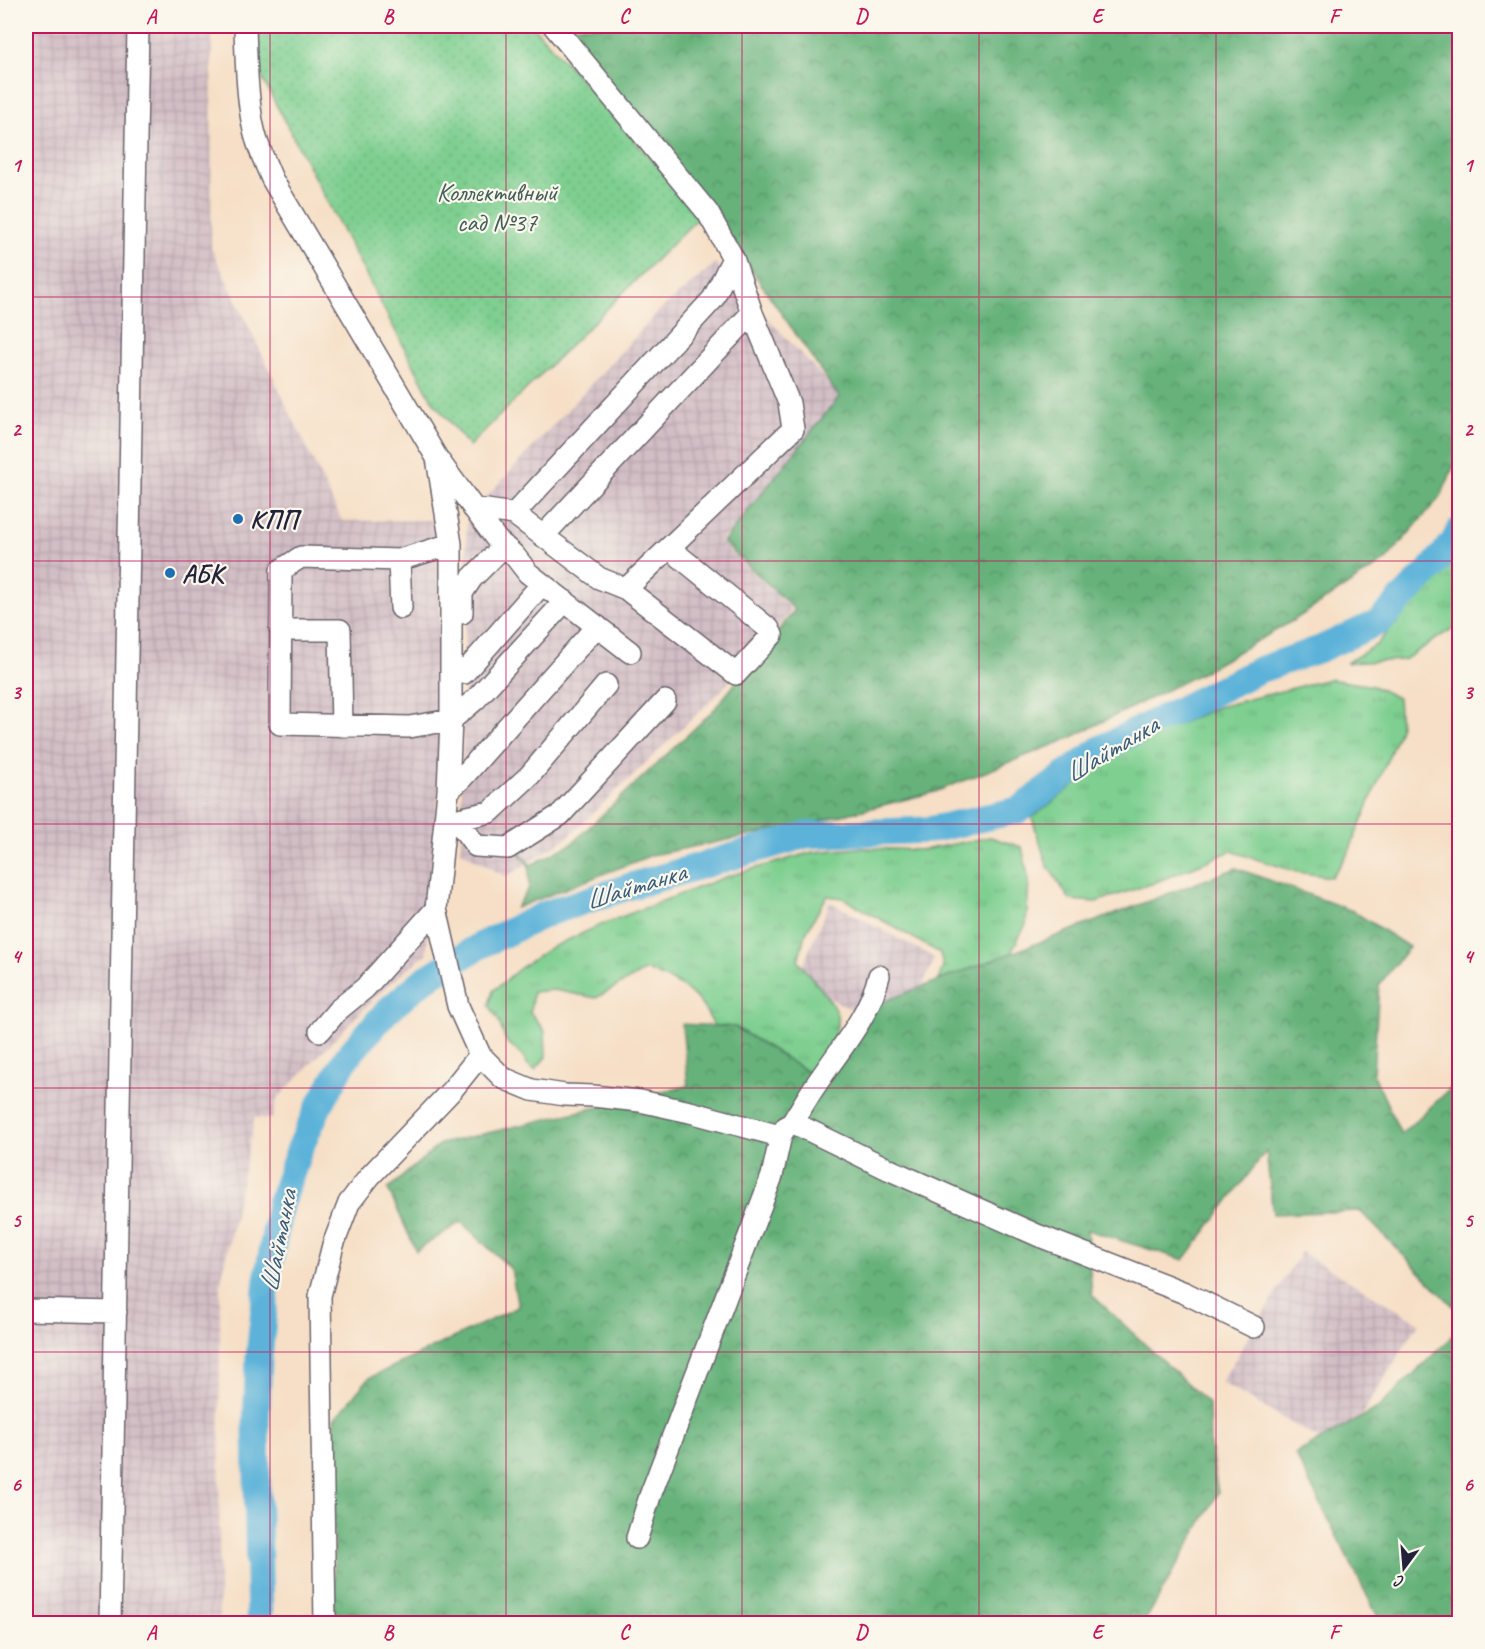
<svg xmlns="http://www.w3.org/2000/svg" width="1485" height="1649" font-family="Caveat,sans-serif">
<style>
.industrial{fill:url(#industrial-grid)}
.grass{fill:url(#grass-tufts);stroke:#507866;stroke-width:1.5}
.forest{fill:url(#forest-crowns);stroke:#446a5a;stroke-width:1.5}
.garden{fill:url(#garden-dots);stroke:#507866;stroke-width:1.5}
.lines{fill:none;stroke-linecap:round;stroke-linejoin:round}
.river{stroke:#5cb2d9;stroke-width:27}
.minor-casing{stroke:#6c646c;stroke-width:24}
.minor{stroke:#fff;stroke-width:21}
.grid{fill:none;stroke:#c2185b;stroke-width:1.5;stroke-opacity:0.55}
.poi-dot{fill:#1f6fb2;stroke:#fbf7ec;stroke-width:2}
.labels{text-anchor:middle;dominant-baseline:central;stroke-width:4.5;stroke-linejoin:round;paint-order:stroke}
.park-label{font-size:26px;fill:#425f59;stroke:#fbf7ec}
.poi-label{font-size:26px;font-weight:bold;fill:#22223b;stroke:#fbf7ec;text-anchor:start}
.water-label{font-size:27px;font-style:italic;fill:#395c7a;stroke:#fbf7ec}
.neatline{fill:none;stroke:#c2185b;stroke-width:2}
.grid-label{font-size:20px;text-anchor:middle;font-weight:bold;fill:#c2185b}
</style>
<defs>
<pattern id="industrial-grid" width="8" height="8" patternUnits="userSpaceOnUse" patternTransform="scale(1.5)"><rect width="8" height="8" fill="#d2bdc5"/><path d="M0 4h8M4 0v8" fill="none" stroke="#b4a2aa"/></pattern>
<pattern id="grass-tufts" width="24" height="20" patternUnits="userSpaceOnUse" patternTransform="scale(1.5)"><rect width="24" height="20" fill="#7ecf90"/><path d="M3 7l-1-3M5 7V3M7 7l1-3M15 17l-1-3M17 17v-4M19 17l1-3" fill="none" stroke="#6db17d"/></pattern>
<pattern id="forest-crowns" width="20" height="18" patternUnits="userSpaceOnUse" patternTransform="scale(1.5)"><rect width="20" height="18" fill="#66b27a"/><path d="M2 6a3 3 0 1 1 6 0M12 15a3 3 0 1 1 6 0" fill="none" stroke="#549065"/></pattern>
<pattern id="garden-dots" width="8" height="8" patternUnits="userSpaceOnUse" patternTransform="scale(1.5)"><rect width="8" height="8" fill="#7ecf90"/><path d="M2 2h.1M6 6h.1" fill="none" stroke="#6db17d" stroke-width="1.8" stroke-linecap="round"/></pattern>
</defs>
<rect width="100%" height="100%" fill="#fbf7ec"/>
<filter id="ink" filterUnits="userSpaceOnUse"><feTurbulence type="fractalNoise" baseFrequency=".0167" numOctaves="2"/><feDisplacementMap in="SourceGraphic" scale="12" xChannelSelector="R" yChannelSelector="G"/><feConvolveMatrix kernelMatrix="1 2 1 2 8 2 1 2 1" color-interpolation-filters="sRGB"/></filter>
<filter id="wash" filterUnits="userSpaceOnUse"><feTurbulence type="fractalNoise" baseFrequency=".008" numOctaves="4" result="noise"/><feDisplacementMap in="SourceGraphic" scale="24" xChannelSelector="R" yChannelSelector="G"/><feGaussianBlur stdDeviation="1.35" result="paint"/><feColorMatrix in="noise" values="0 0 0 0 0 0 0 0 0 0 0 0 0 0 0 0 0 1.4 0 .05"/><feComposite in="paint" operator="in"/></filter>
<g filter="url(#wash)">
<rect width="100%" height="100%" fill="#f6dfc6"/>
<path class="industrial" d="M 26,26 L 212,26 L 211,248 L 342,521 L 437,520 L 443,731 L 426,954 L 381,991 L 277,1099 L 272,1119 L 255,1117 L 220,1286 L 219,1623 L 26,1624 Z
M 716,263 L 854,410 L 720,541 L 792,610 L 720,692 L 567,838 L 506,877 L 461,851 L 467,518 L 660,310 Z
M 830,902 L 935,958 L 900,1034 L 796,981 Z
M 1301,1252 L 1419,1323 L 1339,1451 L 1221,1382 Z"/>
<path class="grass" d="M 1459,553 L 1459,629 L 1453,628 L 1404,660 L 1346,663 L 1375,646 Z
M 1329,679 L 1373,686 L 1398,698 L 1400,729 L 1348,854 L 1331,877 L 1297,872 L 1231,851 L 1154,883 L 1096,902 L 1070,900 L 1047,865 L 1032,818 L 1117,751 L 1218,707 Z
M 990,837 L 1022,847 L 1029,881 L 1026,924 L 1010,954 L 938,981 L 943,966 L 940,953 L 843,898 L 827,896 L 805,934 L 798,961 C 807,973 834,1001 837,1015 C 840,1036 822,1058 811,1074 L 735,1027 L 714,1026 C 696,989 682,985 646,970 L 596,998 L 554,990 L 533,992 L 530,1012 L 545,1031 L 546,1057 L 535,1070 L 527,1064 L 524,1057 L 506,1041 L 498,1019 L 489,1005 L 493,991 L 519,969 L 550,948 L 603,924 L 728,876 L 813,852 L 861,848 L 922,850 Z"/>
<path class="forest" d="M 546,26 L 1459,26 L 1459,454 L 1441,496 L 1385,561 L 1294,620 L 1199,674 L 1068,739 L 935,792 L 807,824 L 652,855 L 516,908 L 529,888 L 529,866 L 510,842 L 531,865 L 571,844 L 712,712 L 795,610 L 723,542 L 839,397 L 709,208 Z
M 1236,868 L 1353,911 L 1409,947 L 1379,985 L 1373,1073 L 1401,1134 L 1459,1081 L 1459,1312 L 1360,1211 L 1273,1214 L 1266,1151 L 1184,1260 L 1087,1230 L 1092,1295 L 1209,1404 L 1210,1446 L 1218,1493 L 1144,1623 L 334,1624 L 334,1419 L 369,1378 L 518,1307 L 511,1269 L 461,1222 L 416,1251 L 388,1189 L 440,1144 L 688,1086 L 682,1024 L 735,1027 L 824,1082 L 879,1003 Z
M 1459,1330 L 1459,1623 L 1381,1623 L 1295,1454 L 1378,1408 Z"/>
<path class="garden" d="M 253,26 L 533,26 L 701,215 L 469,446 L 432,400 L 252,59 Z"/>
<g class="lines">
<path class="river" d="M 260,1624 L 256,1426 L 259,1357 L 267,1280 L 280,1204 L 300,1148 L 319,1106 L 347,1057 L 387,1011 L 425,979 L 483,944 L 548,913 L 628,887 L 806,835 L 929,830 L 1019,810 L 1100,749 L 1259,670 L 1320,649 L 1379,622 L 1433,567 L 1453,543 L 1460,530"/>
</g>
</g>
<g filter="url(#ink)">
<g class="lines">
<defs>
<path id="minor" d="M 245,26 C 246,58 247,114 258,144 C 262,156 267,167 272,179 L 437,458 L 451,544 L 451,720 L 448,791 L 436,909 L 458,1006 L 480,1055 L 503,1078 L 532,1090 L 565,1095 L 593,1096 L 640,1101 L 690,1112 L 776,1135 L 781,1135 L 786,1127 L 792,1123 L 798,1125 L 890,1170 L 1037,1235 L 1185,1293 L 1254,1327
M 439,461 L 497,540 L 514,555 L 528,573 L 630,652
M 473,508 L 514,514 L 599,578 L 626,589 L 736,674 L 772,635 L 769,629 L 669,548
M 514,514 L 713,299 L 733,258 L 708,213 L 554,26
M 543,536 L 752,313
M 451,544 L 399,560 L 301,557 L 281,570 L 280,724 L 409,727 L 451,720 L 476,699 L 565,601
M 399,560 L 401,608
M 626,589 L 793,429 L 789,403 L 752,313 L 733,258
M 462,613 L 462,593 L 472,578 L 504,546
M 280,630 L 340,630 L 342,726
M 464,673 L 542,584
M 448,791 L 461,779 L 597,626
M 456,819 L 476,846 L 508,848 L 560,815 L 665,701
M 445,822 L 490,812 L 530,775 L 606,685
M 320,1031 L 338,1010 L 365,988 L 436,909
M 792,1123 C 802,1107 811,1091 822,1076 C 844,1044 869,1015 879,976
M 26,1310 L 116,1312
M 637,1538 L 650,1496 L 772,1176 L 781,1135
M 110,1624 L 138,26
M 325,1624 L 320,1296 L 333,1245 L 349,1203 L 370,1176 L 452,1090 L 480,1055"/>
</defs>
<use href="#minor" class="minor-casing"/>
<use href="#minor" class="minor"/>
</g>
</g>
<path class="grid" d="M 270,26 L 270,1624M 506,26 L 506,1624M 742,26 L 742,1624M 979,26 L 979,1624M 1216,26 L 1216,1624M 26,297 L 1460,297M 26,561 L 1460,561M 26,824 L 1460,824M 26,1088 L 1460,1088M 26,1352 L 1460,1352"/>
<g class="poi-dot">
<circle cx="238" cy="519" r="6"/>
<circle cx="170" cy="573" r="6"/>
</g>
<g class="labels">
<g class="park-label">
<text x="497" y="192">Коллективный<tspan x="497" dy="30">сад №37</tspan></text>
</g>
<g class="poi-label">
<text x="250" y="519">КПП</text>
<text x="182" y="573">АБК</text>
</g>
<g class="water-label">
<text transform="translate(1111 749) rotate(-31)">Шайтанка</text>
<text transform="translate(635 886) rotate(-17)">Шайтанка</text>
<text transform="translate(278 1241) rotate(-79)">Шайтанка</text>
</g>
</g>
<rect width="1485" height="1649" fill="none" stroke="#fbf7ec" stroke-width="66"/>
<g transform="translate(1404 1568) rotate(196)" stroke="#fbf7ec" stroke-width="4.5" paint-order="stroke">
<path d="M0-4.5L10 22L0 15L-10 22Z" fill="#22223b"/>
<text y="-9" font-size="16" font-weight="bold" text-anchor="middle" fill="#22223b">С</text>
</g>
<rect x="33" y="33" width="1419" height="1583" class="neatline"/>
<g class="grid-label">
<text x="151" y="23">A</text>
<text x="388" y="23">B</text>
<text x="624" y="23">C</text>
<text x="861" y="23">D</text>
<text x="1097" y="23">E</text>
<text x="1334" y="23">F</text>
<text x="16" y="172">1</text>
<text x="1468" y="172">1</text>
<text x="16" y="436">2</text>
<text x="1468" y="436">2</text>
<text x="16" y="699">3</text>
<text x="1468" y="699">3</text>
<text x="16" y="963">4</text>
<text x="1468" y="963">4</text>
<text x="16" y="1227">5</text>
<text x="1468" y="1227">5</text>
<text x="16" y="1491">6</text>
<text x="1468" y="1491">6</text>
<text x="151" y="1639">A</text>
<text x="388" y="1639">B</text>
<text x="624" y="1639">C</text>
<text x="861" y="1639">D</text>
<text x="1097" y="1639">E</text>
<text x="1334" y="1639">F</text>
</g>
</svg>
